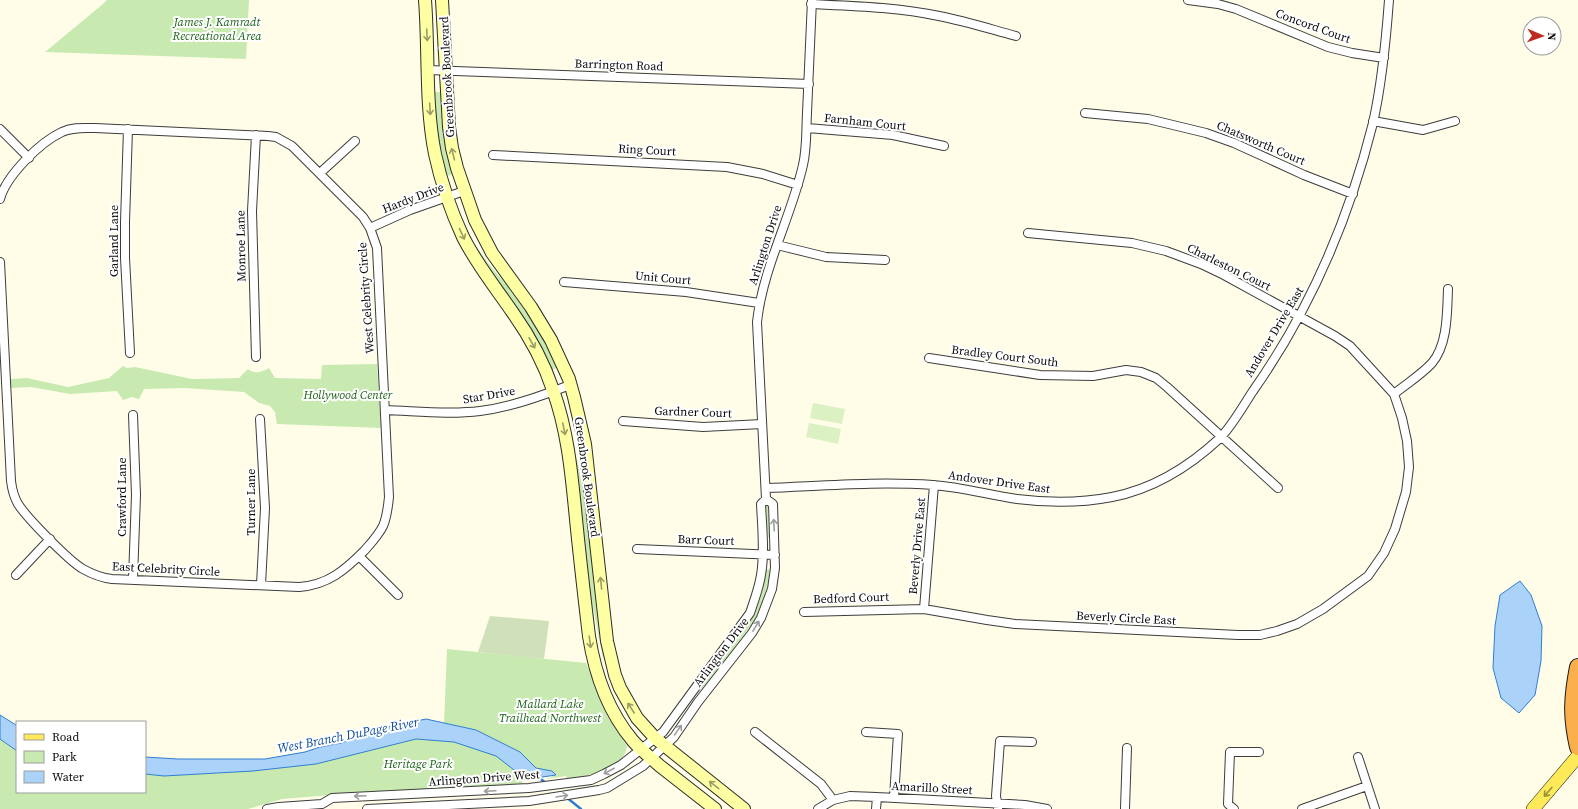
<svg xmlns="http://www.w3.org/2000/svg" width="1578" height="809" font-family="'Source Serif 4',serif">
<style>
.green{fill:#c8eab1}
.cemetery{fill:#cfe0ba}
.pitch{fill:#dcf1c3}
.water{fill:#abd2f8;stroke:#307ed1}
.lines{fill:none;stroke-linecap:round;stroke-linejoin:round}
.stream{stroke:#307ed1;stroke-width:2.5}
.street-casing{stroke:#3d3d3d;stroke-width:10}
.secondary-casing{stroke:#2c2c2c;stroke-width:14}
.primary-casing{stroke:#1b1b1b;stroke-width:14}
.highway-casing{stroke:#1b1b1b;stroke-width:18}
.street{stroke:#fff;stroke-width:8}
.secondary{stroke:#feffa3;stroke-width:12}
.primary{stroke:#fee959;stroke-width:13}
.highway{stroke:#faaf4b;stroke-width:16}
.oneway{stroke:#9c9d66}
.oneway2{stroke:#9d9d9d}
.oneway3{stroke:#9c9039}
.labels{text-anchor:middle;dominant-baseline:central;stroke-width:4;stroke-linejoin:round;paint-order:stroke}
.park-label{font-size:12px;font-style:italic;fill:#20631a;stroke:#fff}
.street-label{font-size:12px;fill:#0a0a0a;stroke:#fff}
.water-label{font-size:13px;font-style:italic;fill:#11509f;stroke:#fff}
</style>
<rect width="100%" height="100%" fill="#fffde8"/>
<path class="green" d="M 107,0 L 249,0 L 246,59 L 45,52 L 103,4 Z
M 435,92 L 441,92 L 444,139 L 452,174 L 447,176 L 437,131 Z
M 479,250 C 490,268 506,283 519,300 C 534,321 547,344 558,367 L 552,370 L 529,326 L 477,251 Z
M 377,364 L 381,428 L 277,424 L 275,412 L 270,406 L 259,403 L 244,392 L 185,388 L 144,389 L 139,399 L 132,397 L 123,400 L 117,391 L 70,394 L 31,387 L 11,388 L 11,379 L 27,378 L 68,387 L 109,378 L 123,366 L 127,368 L 135,367 L 192,379 L 239,378 L 248,369 C 256,375 261,372 269,368 L 275,378 L 321,379 L 322,365 Z
M 576,459 L 577,459 L 588,518 L 599,626 L 604,658 L 603,658 L 590,592 Z
M 764,503 L 768,503 L 770,535 L 768,538 Z
M 769,569 L 770,572 L 765,597 L 755,620 L 699,696 C 701,688 708,679 712,672 C 736,635 761,618 766,570 Z
M 447,649 L 586,663 L 608,717 L 627,746 C 626,750 625,755 622,758 C 608,772 586,776 567,780 L 566,776 L 547,779 L 556,775 L 552,771 L 536,768 L 520,752 L 476,730 L 444,723 Z
M 0,739 L 17,751 L 17,792 L 145,792 L 145,774 L 164,776 L 316,764 L 416,739 L 454,742 L 496,756 L 523,777 L 522,787 L 393,790 L 282,799 L 248,809 L 0,809 Z"/>
<path class="cemetery" d="M 490,616 L 549,621 L 544,659 L 478,652 Z"/>
<path class="pitch" d="M 813,403 L 845,409 L 842,424 L 810,418 Z
M 809,423 L 841,429 L 838,444 L 806,437 Z"/>
<path class="water" d="M 1520,581 L 1531,595 L 1542,626 L 1541,661 L 1535,695 L 1519,713 L 1501,698 L 1493,668 L 1495,626 L 1500,595 Z
M 0,715 L 16,725 L 17,728 L 17,751 L 0,739 Z
M 426,719 L 476,730 L 520,752 L 536,768 L 552,771 L 556,775 L 522,780 L 523,777 L 496,756 L 454,742 L 416,739 L 316,764 L 253,771 L 164,776 L 145,774 L 145,757 L 178,759 L 265,759 L 305,752 L 320,747 L 341,743 L 383,728 Z"/>
<g class="lines">
<path class="stream" d="M 537,776 L 547,784
M 566,797 L 581,809"/>
<defs>
<path id="street" d="M 1188,0 L 1218,4 L 1236,9 L 1328,47 L 1352,53 L 1384,58
M 811,4 C 854,6 897,7 939,16 C 965,21 990,29 1016,36
M 428,70 L 809,84
M 1085,113 L 1148,119 L 1206,133 L 1234,143 L 1304,175 L 1353,194
M 1373,121 L 1423,130 L 1455,121
M 807,128 L 893,135 L 944,146
M 0,129 L 29,158
M 128,129 L 125,222 L 125,258 L 130,353
M 256,135 L 252,211 L 256,357
M 493,155 L 727,167 L 763,174 L 798,185
M 320,173 L 355,141
M 0,199 C 6,176 40,142 62,132 C 72,127 84,128 95,128 L 268,136 L 276,137 L 292,146 L 363,217 L 370,228 L 377,248 L 389,497 C 388,507 387,517 383,526 C 378,536 371,543 364,551 C 345,570 328,585 299,587 L 112,579 C 102,578 92,574 83,569 C 69,561 27,518 18,504 C 14,497 12,489 11,481 L 0,262
M 370,228 L 410,210 L 464,191
M 777,245 L 826,257 L 885,260
M 564,282 L 686,292 L 759,303
M 929,358 L 1040,375 L 1093,376 L 1126,370 L 1141,372 L 1156,378 L 1167,387 L 1278,488
M 1394,394 C 1406,384 1421,375 1432,363 C 1448,344 1447,312 1448,289
M 385,410 C 416,411 449,415 480,411 C 511,407 541,396 570,385
M 133,415 L 136,495 L 133,579
M 260,419 L 265,508 L 261,585
M 623,421 L 703,427 L 762,424
M 766,488 C 821,486 877,481 933,485 C 961,487 989,495 1017,499 C 1049,503 1081,503 1112,497 C 1153,489 1190,466 1220,438 C 1232,426 1243,406 1253,391 C 1310,310 1349,219 1373,123 C 1382,83 1386,41 1389,0
M 637,549 L 775,555
M 359,556 L 398,595
M 16,575 L 50,539
M 924,609 L 934,485
M 804,612 L 924,609 L 987,620 L 1015,624 L 1238,635 L 1260,635 L 1277,631 L 1297,624 L 1323,609 L 1368,576 L 1384,553 L 1395,529 L 1406,492 L 1409,467 L 1407,441 L 1402,418 L 1394,394 L 1350,346 L 1335,336 L 1224,275 L 1201,264 L 1166,251 L 1132,243 L 1028,233
M 755,732 L 821,784 L 833,800
M 866,732 L 898,734 L 894,798
M 1358,757 L 1375,809
M 998,808 L 996,796 L 1000,741 L 1032,742
M 267,809 L 279,807 L 322,804 L 332,798 L 529,788 L 591,780 L 604,774 L 621,765 L 663,732 L 750,613 C 754,601 759,588 761,575 C 765,552 762,527 761,504 L 766,499
M 367,809 L 529,801 L 599,790 L 607,788 L 643,766 L 674,737 L 698,702 L 752,633 L 761,618 L 772,589 L 775,568 L 773,504 L 766,499 L 757,322 C 763,267 791,218 803,165 C 807,148 806,130 807,113 C 809,75 810,38 812,0
M 818,809 L 833,800 L 850,796 L 877,797 L 1025,805 L 1047,809
M 876,809 L 877,797
M 1125,809 L 1127,748
M 1234,809 L 1228,804 L 1230,752 L 1259,752
M 1302,809 L 1367,786"/>
<path id="secondary" d="M 425,0 C 429,51 425,104 435,154 C 441,182 451,211 463,237 C 477,265 496,288 513,313 C 530,337 544,363 553,390 C 567,429 571,468 575,509 C 579,551 584,594 589,636 C 595,675 607,710 633,741 C 641,750 651,758 660,766 C 678,780 697,795 715,809
M 442,0 L 449,127 L 452,148 L 457,168 L 475,220 L 492,253 L 531,307 L 551,340 L 569,379 L 574,397 L 585,444 L 607,641 L 615,675 L 620,688 L 637,718 L 655,738 L 744,809"/>
<path id="primary" d="M 1533,809 L 1578,756"/>
<path id="highway" d="M 1578,667 C 1572,698 1571,716 1578,747"/>
</defs>
<use href="#street" class="street-casing"/>
<use href="#secondary" class="secondary-casing"/>
<use href="#primary" class="primary-casing"/>
<use href="#highway" class="highway-casing"/>
<use href="#street" class="street"/>
<use href="#secondary" class="secondary"/>
<use href="#primary" class="primary"/>
<use href="#highway" class="highway"/>
</g>
<defs><path id="oneway-shaft" d="M-6 0H5M1.5-3L5.5 0L1.5 3" fill="none" stroke-width="1.6" stroke-linecap="round" stroke-linejoin="round"/></defs>
<g class="oneway">
<use href="#oneway-shaft" transform="translate(427 35) rotate(87)"/>
<use href="#oneway-shaft" transform="translate(430 109) rotate(87)"/>
<use href="#oneway-shaft" transform="translate(453 154) rotate(-104)"/>
<use href="#oneway-shaft" transform="translate(462 234) rotate(65)"/>
<use href="#oneway-shaft" transform="translate(532 343) rotate(61)"/>
<use href="#oneway-shaft" transform="translate(564 429) rotate(78)"/>
<use href="#oneway-shaft" transform="translate(601 583) rotate(-96)"/>
<use href="#oneway-shaft" transform="translate(590 642) rotate(82)"/>
<use href="#oneway-shaft" transform="translate(631 708) rotate(-123)"/>
<use href="#oneway-shaft" transform="translate(714 785) rotate(-142)"/>
</g>
<g class="oneway2">
<use href="#oneway-shaft" transform="translate(774 525) rotate(-93)"/>
<use href="#oneway-shaft" transform="translate(756 626) rotate(-60)"/>
<use href="#oneway-shaft" transform="translate(678 730) rotate(-55)"/>
<use href="#oneway-shaft" transform="translate(609 771) rotate(152)"/>
<use href="#oneway-shaft" transform="translate(490 791) rotate(177)"/>
<use href="#oneway-shaft" transform="translate(360 796) rotate(178)"/>
<use href="#oneway-shaft" transform="translate(562 796) rotate(-9)"/>
</g>
<use class="oneway3" href="#oneway-shaft" transform="translate(1548 792) rotate(131)"/>
<g class="labels">
<g class="park-label">
<text x="217" y="22">James J. Kamradt<tspan x="217" dy="14">Recreational Area</tspan></text>
<text x="348" y="395">Hollywood Center</text>
<text x="550" y="704">Mallard Lake<tspan x="550" dy="14">Trailhead Northwest</tspan></text>
<text x="418" y="764">Heritage Park</text>
</g>
<g class="street-label">
<text transform="translate(1313 26) rotate(20)">Concord Court</text>
<text transform="translate(619 65) rotate(2)">Barrington Road</text>
<text transform="translate(447 77) rotate(-93)">Greenbrook Boulevard</text>
<text transform="translate(865 122) rotate(6)">Farnham Court</text>
<text transform="translate(1261 143) rotate(23)">Chatsworth Court</text>
<text transform="translate(647 150) rotate(3)">Ring Court</text>
<text transform="translate(413 198) rotate(-21)">Hardy Drive</text>
<text transform="translate(114 241) rotate(-90)">Garland Lane</text>
<text transform="translate(765 245) rotate(-72)">Arlington Drive</text>
<text transform="translate(241 246) rotate(-91)">Monroe Lane</text>
<text transform="translate(1229 267) rotate(26)">Charleston Court</text>
<text transform="translate(663 278) rotate(5)">Unit Court</text>
<text transform="translate(366 298) rotate(-94)">West Celebrity Circle</text>
<text transform="translate(1274 332) rotate(-59)">Andover Drive East</text>
<text transform="translate(1005 356) rotate(7)">Bradley Court South</text>
<text transform="translate(489 395) rotate(-10)">Star Drive</text>
<text transform="translate(693 412) rotate(2)">Gardner Court</text>
<text transform="translate(587 477) rotate(82)">Greenbrook Boulevard</text>
<text transform="translate(999 482) rotate(8)">Andover Drive East</text>
<text transform="translate(122 497) rotate(-90)">Crawford Lane</text>
<text transform="translate(251 502) rotate(-90)">Turner Lane</text>
<text transform="translate(706 540) rotate(2)">Barr Court</text>
<text transform="translate(917 546) rotate(-85)">Beverly Drive East</text>
<text transform="translate(166 569) rotate(3)">East Celebrity Circle</text>
<text transform="translate(851 598) rotate(-2)">Bedford Court</text>
<text transform="translate(1126 618) rotate(3)">Beverly Circle East</text>
<text transform="translate(721 652) rotate(-53)">Arlington Drive</text>
<text transform="translate(484 778) rotate(-4)">Arlington Drive West</text>
<text transform="translate(932 788) rotate(3)">Amarillo Street</text>
</g>
<g class="water-label">
<text transform="translate(348 735) rotate(-11)">West Branch DuPage River</text>
</g>
</g>
<rect x="16" y="721" width="130" height="72" fill="#ffffff" stroke="#9d9d9d"/>
<rect x="24" y="734" width="20" height="6" fill="#fee959" stroke="#9d9d9d"/>
<text x="52" y="741" font-size="12" fill="#0a0a0a">Road</text>
<rect x="24" y="751" width="20" height="12" fill="#c8eab1" stroke="#9d9d9d"/>
<text x="52" y="761" font-size="12" fill="#0a0a0a">Park</text>
<rect x="24" y="771" width="20" height="12" fill="#abd2f8" stroke="#9d9d9d"/>
<text x="52" y="781" font-size="12" fill="#0a0a0a">Water</text>
<g transform="translate(1542 36) rotate(92)"><circle r="19" fill="#ffffff" stroke="#9d9d9d"/>
<path d="M0-3L7 15L0 10L-7 15Z" fill="#be2a1f"/>
<text y="-6" font-size="11" font-weight="bold" text-anchor="middle" fill="#0a0a0a">N</text>
</g>
</svg>
